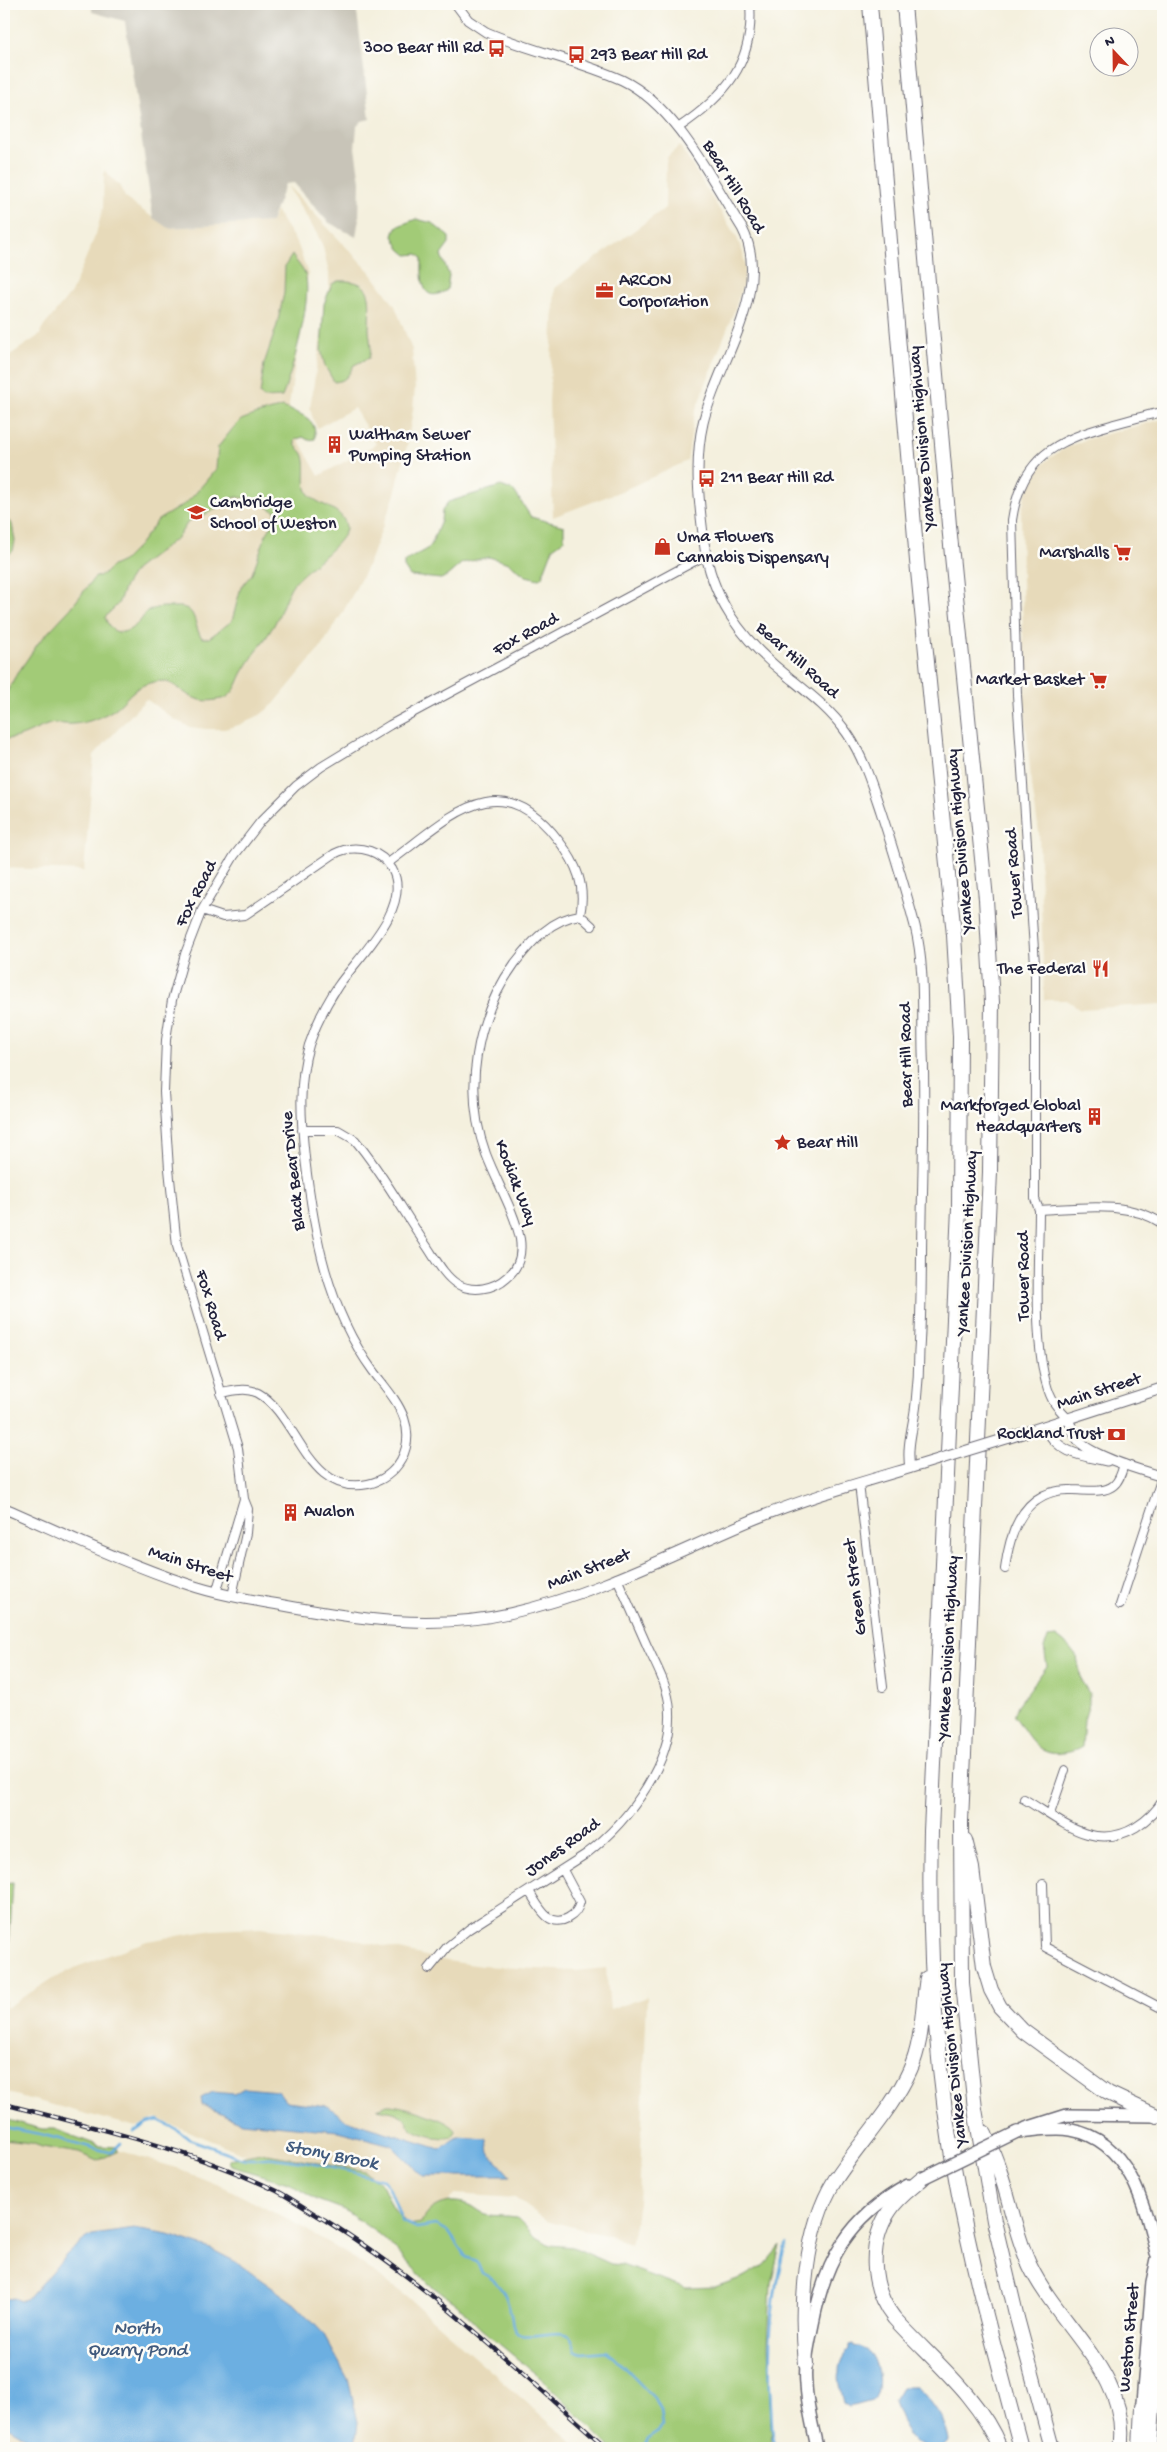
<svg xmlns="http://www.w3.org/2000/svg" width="1167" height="2452" font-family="'Gochi Hand',sans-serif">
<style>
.built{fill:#e7daba}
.industrial{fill:#c8c4b8}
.green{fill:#a2cb77;stroke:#627659;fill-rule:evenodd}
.water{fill:#6cafe1;stroke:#47688e}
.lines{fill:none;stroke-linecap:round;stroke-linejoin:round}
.stream{stroke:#6cafe1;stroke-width:2.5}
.minor-casing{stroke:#6c6a74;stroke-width:10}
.tertiary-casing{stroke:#6c6a74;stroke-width:11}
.secondary-casing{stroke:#6c6a74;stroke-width:12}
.primary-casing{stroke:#6c6a74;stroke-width:14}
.motorway-casing{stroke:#6c6a74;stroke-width:16}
.minor{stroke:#fff;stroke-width:8}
.tertiary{stroke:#fff;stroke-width:9}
.secondary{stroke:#fff;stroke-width:10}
.primary{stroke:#fff;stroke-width:11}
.motorway{stroke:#fff;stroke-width:14}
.rail-casing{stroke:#22223b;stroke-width:4.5}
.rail{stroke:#fdfcf7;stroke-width:2.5;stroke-dasharray:8;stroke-linecap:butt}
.secondary-bridge-casing{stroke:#6c6a74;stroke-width:12;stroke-linecap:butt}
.primary-bridge-casing{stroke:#6c6a74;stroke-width:14;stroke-linecap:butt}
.secondary-bridge{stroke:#fff;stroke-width:10}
.primary-bridge{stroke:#fff;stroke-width:11}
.labels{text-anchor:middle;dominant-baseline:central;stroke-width:5;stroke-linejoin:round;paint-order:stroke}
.poi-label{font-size:18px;fill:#22223b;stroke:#fdfcf7;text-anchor:start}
.street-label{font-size:18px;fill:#22223b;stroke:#fdfcf7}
.water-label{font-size:19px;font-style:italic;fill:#405a7d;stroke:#fdfcf7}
</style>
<rect width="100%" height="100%" fill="#fdfcf7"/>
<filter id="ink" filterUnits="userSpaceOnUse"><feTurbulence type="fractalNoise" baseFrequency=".02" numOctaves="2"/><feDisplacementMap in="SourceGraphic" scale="10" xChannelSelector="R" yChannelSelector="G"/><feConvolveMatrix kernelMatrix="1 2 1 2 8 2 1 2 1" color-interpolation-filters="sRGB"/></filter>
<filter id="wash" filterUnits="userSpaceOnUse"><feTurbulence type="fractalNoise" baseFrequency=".0096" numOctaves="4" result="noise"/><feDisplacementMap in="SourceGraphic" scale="20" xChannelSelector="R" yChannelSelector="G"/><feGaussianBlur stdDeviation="1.12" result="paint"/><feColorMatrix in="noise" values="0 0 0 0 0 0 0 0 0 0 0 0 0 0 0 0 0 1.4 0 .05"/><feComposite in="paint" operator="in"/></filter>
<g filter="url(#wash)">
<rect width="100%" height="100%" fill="#f4f0de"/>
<path class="built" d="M 680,146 L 737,238 L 743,253 L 745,268 L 743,284 L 736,306 L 695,412 L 687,461 L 624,490 L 553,517 L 549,402 L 555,288 L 665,208 L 666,163 L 668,156 Z
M 104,170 L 119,185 L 126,199 L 168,228 L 271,222 L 276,211 L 298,245 L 308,274 L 289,406 L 295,434 L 319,476 L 376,444 L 354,408 L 317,428 L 312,416 L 310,408 L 329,286 L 329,273 L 323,247 L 317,234 L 287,185 L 371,273 L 395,306 L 412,350 L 415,388 L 413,410 L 407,446 L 394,497 L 367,567 L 342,614 L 321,647 L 274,704 L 260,715 L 239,725 L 224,729 L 206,729 L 190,727 L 175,720 L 146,699 L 94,755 L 84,871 L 4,868 L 4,359 L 40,335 L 41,330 L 71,293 L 96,234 L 103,208 Z
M 1163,419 L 1163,1004 L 1080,1009 L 1067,1000 L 1044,1000 L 1039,832 L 1031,781 L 1024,701 L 1021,513 L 1025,496 L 1033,478 L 1046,461 L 1060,451 L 1084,440 Z
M 260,1928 L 344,1937 L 447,1961 L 482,1966 L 575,1971 L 606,1968 L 610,2009 L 647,1997 L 639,2204 L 631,2245 L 609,2236 L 546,2220 L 515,2198 L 454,2194 L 432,2224 L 416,2227 L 403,2220 L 383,2178 L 252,2157 L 156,2118 L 136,2127 L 4,2092 L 4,2001 L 6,2000 L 6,2008 L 49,1981 L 79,1966 L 147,1941 L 213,1930 Z
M 4,2127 L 89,2147 L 114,2149 L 176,2168 L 224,2187 L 300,2226 L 357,2260 L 406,2296 L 578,2448 L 4,2448 Z"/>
<path class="industrial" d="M 92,4 L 356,4 L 370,119 L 362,121 L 357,126 L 355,148 L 360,181 L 359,218 L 356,237 L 328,222 L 294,183 L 285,184 L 271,222 L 168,228 L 153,218 L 125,21 L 92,12 Z"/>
<path class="green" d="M 416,219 L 432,223 L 449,237 L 449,244 L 441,255 L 449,275 L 447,290 C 419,307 422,274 422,258 L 418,254 L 407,255 L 400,249 L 393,236 L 396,227 Z
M 292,255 C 296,262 305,270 306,278 C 311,303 292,373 282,397 L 264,398 L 260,395 L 264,364 L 277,325 L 284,293 L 285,266 Z
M 338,281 C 377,279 369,301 369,328 C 369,338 373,348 369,358 L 354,365 C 348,375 347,381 334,382 L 325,366 L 321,350 L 324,304 L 332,284 Z
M 283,407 C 300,415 317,416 315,439 L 308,440 L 303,437 L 295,440 L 295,445 C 298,448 303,452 304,456 C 308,468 302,483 308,493 C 316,506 344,507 346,527 C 347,543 300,572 291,587 C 284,599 281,613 274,625 C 265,641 252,656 243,672 C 238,681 237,690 227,697 C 224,699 220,699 216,700 C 184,706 179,676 154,682 C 128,687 127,704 108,713 C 97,719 86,723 73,724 C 65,725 57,722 50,724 C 34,729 22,739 4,739 L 4,697 L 15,677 L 39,642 L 71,608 L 94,578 L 104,574 L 112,566 L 123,561 L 139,545 L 158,520 L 186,503 L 195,494 L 216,469 L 218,447 L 234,427 L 241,420 L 254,415 ZM 237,497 C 249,498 264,505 275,511 L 276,519 L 266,535 L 252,574 L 241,587 L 232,621 L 209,638 L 202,638 C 195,630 197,617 189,610 C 184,606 176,607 170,607 C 161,607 155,607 147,612 C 144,614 143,618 140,621 C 127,635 112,638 105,617 L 118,604 L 125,586 L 135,570 L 178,537 L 188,522 L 214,510 L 230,499 Z
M 501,486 L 514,491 L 531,517 L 564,526 L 564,540 L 553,548 L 542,577 L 539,579 L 526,576 L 509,563 L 489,557 L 462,563 L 447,576 L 441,579 L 410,576 L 404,567 L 404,562 L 430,547 L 441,521 L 442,511 L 448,502 Z
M 4,517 L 12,524 L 15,541 L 13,551 L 4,557 Z
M 1056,1637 L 1069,1647 L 1077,1657 L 1082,1682 L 1089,1693 L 1089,1704 L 1084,1720 L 1082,1747 C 1075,1751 1070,1752 1063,1753 C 1036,1758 1027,1732 1014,1716 L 1018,1705 L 1047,1666 L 1044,1647 L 1048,1638 Z
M 13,1883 L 8,1962 L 4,1965 L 4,1884 Z
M 387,2105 C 400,2104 452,2120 456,2131 L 453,2137 C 443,2140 418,2135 410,2127 C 406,2123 406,2118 400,2115 C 394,2111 385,2111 377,2109 Z
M 4,2119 L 42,2129 L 54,2129 L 100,2146 L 117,2147 L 118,2151 L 97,2161 L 79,2153 L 42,2147 L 31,2143 L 4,2140 Z
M 261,2153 L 365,2171 L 383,2186 L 394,2211 L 409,2225 L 421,2223 C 429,2203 453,2197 471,2206 C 476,2209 479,2212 485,2214 C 495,2217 506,2215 516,2217 L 535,2236 L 550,2245 L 573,2247 L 611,2264 L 622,2265 L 686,2288 L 715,2287 L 743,2277 L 765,2264 L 780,2246 L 771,2284 L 768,2344 L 772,2448 L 611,2448 L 543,2380 L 480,2328 L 457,2304 L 429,2284 L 384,2238 L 344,2210 L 317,2200 L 288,2183 L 230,2166 L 228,2162 L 230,2159 Z"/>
<path class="water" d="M 244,2088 L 278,2091 L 286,2101 L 328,2106 L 346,2120 L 440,2149 L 458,2137 L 487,2139 L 489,2152 L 510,2176 L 423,2176 L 391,2145 L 338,2131 L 242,2122 L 202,2105 L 201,2098 L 213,2092 L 234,2094 Z
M 135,2229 L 168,2235 L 211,2249 L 236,2262 L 295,2304 L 323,2333 L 348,2379 L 358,2422 L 356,2439 L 352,2448 L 43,2448 L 4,2425 L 4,2304 L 8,2299 L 14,2298 L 21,2301 L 28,2298 L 67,2254 L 84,2240 L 92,2235 Z
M 853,2344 L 854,2346 C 859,2347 864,2349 869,2352 C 879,2362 883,2392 872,2401 L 850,2407 L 844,2403 C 840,2384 833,2363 849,2349 L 849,2345 Z
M 902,2387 L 916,2387 C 931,2399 947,2422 949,2441 L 942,2448 C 937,2448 931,2449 926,2448 C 910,2443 897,2415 894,2400 Z"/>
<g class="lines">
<path class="stream" d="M 4,2127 L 40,2134 L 109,2152 L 112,2152 L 121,2143
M 134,2132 L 147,2123 L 158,2120 L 176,2129 L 189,2139 L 242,2158 C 253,2161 262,2157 273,2158 C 310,2162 347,2170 383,2180 L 389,2187 L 402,2221 L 417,2228 L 436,2225 L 448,2231 L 466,2257 L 477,2261 L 482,2273 C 502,2283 506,2293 511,2315 C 513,2321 511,2328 517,2333 C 528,2341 561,2327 570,2337 C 573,2341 574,2347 576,2351 L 583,2353 L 606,2351 L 613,2356 L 654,2398 L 660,2410 L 662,2426 L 658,2432 L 646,2440 L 645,2446 L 649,2448
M 691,2448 L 708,2448
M 776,2448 C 771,2435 772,2421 771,2407 C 767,2351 770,2297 786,2244"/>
</g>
</g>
<g filter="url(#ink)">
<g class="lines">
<defs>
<path id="minor" d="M 678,128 C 724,97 755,63 750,4
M 388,863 C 448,820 498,760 559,841 C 577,864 586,886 580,915 L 592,926
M 202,910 L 223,917 L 245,915 L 334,854 C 345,848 358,847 370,851 C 379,854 387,861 392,869 C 413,907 359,956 338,986 C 326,1004 316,1024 309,1045 C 298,1082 301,1120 305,1158 C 314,1234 327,1308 373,1371 C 384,1386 398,1401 404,1418 C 409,1432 408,1447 401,1460 C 394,1472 382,1481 368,1484 C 307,1497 298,1415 258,1393 C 246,1387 234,1391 221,1393
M 302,1130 L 338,1130 L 355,1140 C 382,1172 403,1211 426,1245 C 435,1258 444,1276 457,1284 C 473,1293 494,1289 507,1277 C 519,1268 522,1253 520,1239 C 514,1210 497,1183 486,1154 C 463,1091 475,1018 515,963 C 532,941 551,919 580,915
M 1039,1210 C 1080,1208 1127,1200 1163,1224
M 1068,1419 C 1063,1413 1057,1408 1053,1401 C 1031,1361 1039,1258 1039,1210 L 1035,1199 L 1035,964 L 1017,695 L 1012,520 C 1021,458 1056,440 1111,425 C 1129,420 1146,415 1163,412
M 859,1484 L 883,1687
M 1005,1569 C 1010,1529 1025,1488 1072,1490 C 1085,1490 1104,1494 1114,1485 C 1120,1480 1122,1471 1124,1464
M 216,1593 L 244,1499
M 232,1596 L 246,1533 L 248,1509 L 244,1499 L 238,1448 L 177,1246 L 169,1169 L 164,1092 L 166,1040 L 172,1000 L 185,954 L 202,910 L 234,856 L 261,821 L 296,786 L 321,767 L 390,725 L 706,555
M 1120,1605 L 1162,1477
M 1024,1799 C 1060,1820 1094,1853 1136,1827 C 1147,1820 1156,1812 1163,1800
M 1050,1814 L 1065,1770
M 1043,1884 L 1045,1947 L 1163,2009
M 529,1891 C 538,1905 548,1929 568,1918 C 575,1914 578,1910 580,1902 L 563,1870
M 429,1969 L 447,1947 L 469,1929 L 586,1854 C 628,1822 678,1758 669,1702 C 666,1683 656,1665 648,1648 C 638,1625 627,1601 617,1578"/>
<path id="tertiary" d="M 456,4 L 468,20 L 486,32 C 530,51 578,60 622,80 C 676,106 711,179 742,228 C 774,289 717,363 703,423 C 694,462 699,503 704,542 C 711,598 741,639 785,674 C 807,692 830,709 847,733 C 863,756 872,785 881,812 C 893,849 905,888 915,926 C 925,966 922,1010 923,1051 C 925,1107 923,1162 922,1217 C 921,1261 922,1305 919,1350 C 919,1367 918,1385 916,1403 C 914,1425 906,1445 910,1468
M 1068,1419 C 1071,1426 1074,1434 1078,1440 C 1090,1456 1144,1471 1163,1477
M 1045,1426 C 1056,1453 1082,1456 1107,1461"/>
<path id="secondary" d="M 1008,1438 L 1163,1388
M 4,1508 C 64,1534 124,1563 187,1584 C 216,1594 246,1599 276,1604 C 355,1619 432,1631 511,1613 C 594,1595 672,1554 750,1521 C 805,1498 863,1482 920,1465"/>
<path id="primary" d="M 1026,2128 L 1067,2115 L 1155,2116
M 1017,2132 C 1035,2131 1054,2127 1071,2130 C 1129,2140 1145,2205 1156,2253
M 1141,2415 L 1152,2282 L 1163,2231
M 817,2448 C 813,2427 807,2406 806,2384 C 804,2364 809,2344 813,2324 C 825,2260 849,2217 908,2185"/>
<path id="motorway" d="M 870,4 L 917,561 L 954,935 L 960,1036 L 959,1208 L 931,1831 C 928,1949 935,2068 957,2184 C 973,2273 998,2361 1021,2448
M 904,4 L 949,525 L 986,899 L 992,1002 L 990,1172 L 961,1821 L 962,1983 L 975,2109 L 994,2221 L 1017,2318 L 1052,2448
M 965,1840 L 972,1868 L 984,1967 L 991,1990 L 1000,2007 L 1023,2031 L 1108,2093 L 1157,2116
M 985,2133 C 990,2146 996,2159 1000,2172 C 1011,2203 1016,2237 1030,2266 C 1058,2325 1132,2378 1120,2448
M 923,2178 C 912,2188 898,2197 890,2210 C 868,2242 870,2288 894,2318 C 931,2359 979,2396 1000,2448
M 806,2364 C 800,2306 804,2230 835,2180 C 859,2143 892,2110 910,2070 C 923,2042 922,2008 927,1978
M 1140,2448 L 1142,2406
M 1150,2448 L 1163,2273"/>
</defs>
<use href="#minor" class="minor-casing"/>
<use href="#tertiary" class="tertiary-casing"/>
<use href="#secondary" class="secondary-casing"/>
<use href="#primary" class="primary-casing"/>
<use href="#motorway" class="motorway-casing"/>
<use href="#minor" class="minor"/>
<use href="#tertiary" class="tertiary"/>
<use href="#secondary" class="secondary"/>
<use href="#primary" class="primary"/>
<use href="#motorway" class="motorway"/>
<defs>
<path id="rail" d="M 4,2104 C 97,2128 190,2149 277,2191 C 294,2200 309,2211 325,2220 C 429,2284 516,2368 607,2448"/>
</defs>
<use href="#rail" class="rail-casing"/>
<use href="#rail" class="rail"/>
<defs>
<path id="secondary-bridge" d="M 920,1465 L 1008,1438"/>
<path id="primary-bridge" d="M 923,2178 L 1017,2132"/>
</defs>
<use href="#secondary-bridge" class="secondary-bridge-casing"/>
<use href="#primary-bridge" class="primary-bridge-casing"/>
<use href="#secondary-bridge" class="secondary-bridge"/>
<use href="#primary-bridge" class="primary-bridge"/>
</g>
</g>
<defs>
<symbol id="bus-bare" viewBox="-9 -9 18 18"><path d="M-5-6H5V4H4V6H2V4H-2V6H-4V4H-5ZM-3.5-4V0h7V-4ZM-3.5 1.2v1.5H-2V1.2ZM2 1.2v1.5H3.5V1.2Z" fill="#c8321e" stroke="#fdfcf7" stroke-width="2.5" paint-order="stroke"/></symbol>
<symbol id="office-bare" viewBox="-9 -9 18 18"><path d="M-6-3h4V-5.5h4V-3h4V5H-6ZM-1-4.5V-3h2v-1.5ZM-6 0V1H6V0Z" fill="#c8321e" stroke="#fdfcf7" stroke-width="2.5" paint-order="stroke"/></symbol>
<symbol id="building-bare" viewBox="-9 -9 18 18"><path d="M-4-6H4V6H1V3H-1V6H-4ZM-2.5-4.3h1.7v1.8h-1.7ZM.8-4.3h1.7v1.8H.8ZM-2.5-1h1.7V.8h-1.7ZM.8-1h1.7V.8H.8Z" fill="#c8321e" stroke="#fdfcf7" stroke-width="2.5" paint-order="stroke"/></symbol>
<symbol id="school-bare" viewBox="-9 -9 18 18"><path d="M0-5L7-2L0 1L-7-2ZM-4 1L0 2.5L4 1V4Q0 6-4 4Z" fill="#c8321e" stroke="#fdfcf7" stroke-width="2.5" paint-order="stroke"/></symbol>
<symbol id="shop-bare" viewBox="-9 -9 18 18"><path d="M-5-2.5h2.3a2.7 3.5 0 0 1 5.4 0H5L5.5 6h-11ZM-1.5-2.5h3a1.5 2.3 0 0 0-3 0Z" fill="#c8321e" stroke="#fdfcf7" stroke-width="2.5" paint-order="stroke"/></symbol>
<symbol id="supermarket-bare" viewBox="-9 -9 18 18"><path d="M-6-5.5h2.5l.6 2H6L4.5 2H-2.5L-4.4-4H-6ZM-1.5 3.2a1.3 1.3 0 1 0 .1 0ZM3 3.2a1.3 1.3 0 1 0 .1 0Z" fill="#c8321e" stroke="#fdfcf7" stroke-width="2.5" paint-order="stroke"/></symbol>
<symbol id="restaurant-bare" viewBox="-9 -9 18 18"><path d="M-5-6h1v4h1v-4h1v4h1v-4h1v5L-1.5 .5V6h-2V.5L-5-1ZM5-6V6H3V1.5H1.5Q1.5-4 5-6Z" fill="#c8321e" stroke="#fdfcf7" stroke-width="2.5" paint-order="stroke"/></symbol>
<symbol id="sight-bare" viewBox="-9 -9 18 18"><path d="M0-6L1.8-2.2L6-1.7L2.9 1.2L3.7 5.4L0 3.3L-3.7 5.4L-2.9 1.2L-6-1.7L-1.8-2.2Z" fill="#c8321e" stroke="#fdfcf7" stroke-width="2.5" paint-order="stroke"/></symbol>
<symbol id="bank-bare" viewBox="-9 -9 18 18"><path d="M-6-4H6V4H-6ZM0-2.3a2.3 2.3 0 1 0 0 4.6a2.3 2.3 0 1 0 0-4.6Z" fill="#c8321e" stroke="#fdfcf7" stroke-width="2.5" paint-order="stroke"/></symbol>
</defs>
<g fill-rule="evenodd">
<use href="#bus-bare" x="484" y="36" width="25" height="25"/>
<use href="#bus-bare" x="564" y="42" width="25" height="25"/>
<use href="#office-bare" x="592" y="278" width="25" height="25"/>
<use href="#building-bare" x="322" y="432" width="25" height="25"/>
<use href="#bus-bare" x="694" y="466" width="25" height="25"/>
<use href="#school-bare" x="184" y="500" width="25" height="25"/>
<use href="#shop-bare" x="650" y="534" width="25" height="25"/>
<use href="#supermarket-bare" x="1110" y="540" width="25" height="25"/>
<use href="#supermarket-bare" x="1086" y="668" width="25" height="25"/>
<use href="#restaurant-bare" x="1088" y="956" width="25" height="25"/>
<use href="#building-bare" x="1082" y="1104" width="25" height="25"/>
<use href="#sight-bare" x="770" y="1130" width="25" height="25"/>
<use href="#bank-bare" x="1104" y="1422" width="25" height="25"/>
<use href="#building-bare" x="278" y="1500" width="25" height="25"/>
</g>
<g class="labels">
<g class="poi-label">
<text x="483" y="48" text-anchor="end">300 Bear Hill Rd</text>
<text x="590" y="55">293 Bear Hill Rd</text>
<text x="619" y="281">ARCON<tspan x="619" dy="21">Corporation</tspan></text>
<text x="349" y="435">Waltham Sewer<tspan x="349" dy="21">Pumping Station</tspan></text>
<text x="720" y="478">211 Bear Hill Rd</text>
<text x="210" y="503">Cambridge<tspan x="210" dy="21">School of Weston</tspan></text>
<text x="677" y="537">Uma Flowers<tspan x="677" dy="21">Cannabis Dispensary</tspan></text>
<text x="1109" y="553" text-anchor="end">Marshalls</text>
<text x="1084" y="680" text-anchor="end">Market Basket</text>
<text x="1086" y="969" text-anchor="end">The Federal</text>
<text x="1081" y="1106" text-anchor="end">Markforged Global<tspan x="1081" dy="21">Headquarters</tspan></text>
<text x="797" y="1143">Bear Hill</text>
<text x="1103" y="1434" text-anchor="end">Rockland Trust</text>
<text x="304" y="1512">Avalon</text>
</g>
<g class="street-label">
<text transform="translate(733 187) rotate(59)">Bear Hill Road</text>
<text transform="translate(923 438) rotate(-95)">Yankee Division Highway</text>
<text transform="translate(526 635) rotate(-29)">Fox Road</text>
<text transform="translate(797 661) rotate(42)">Bear Hill Road</text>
<text transform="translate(961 841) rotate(-95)">Yankee Division Highway</text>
<text transform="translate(1015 873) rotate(-94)">Tower Road</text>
<text transform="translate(197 894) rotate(-63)">Fox Road</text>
<text transform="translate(907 1055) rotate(-91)">Bear Hill Road</text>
<text transform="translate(294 1171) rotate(-96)">Black Bear Drive</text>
<text transform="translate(515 1183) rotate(69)">Kodiak Way</text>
<text transform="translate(968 1243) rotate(-87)">Yankee Division Highway</text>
<text transform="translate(1024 1276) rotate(-90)">Tower Road</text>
<text transform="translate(210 1305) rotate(73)">Fox Road</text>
<text transform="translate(1099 1392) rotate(-18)">Main Street</text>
<text transform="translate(190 1565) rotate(18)">Main Street</text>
<text transform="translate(589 1570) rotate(-21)">Main Street</text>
<text transform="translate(856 1587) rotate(-97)">Green Street</text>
<text transform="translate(949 1648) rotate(-87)">Yankee Division Highway</text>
<text transform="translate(563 1848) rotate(-36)">Jones Road</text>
<text transform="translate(953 2055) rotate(-96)">Yankee Division Highway</text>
<text transform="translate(1130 2338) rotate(-85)">Weston Street</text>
</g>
<g class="water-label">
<text transform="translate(331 2156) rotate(11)">Stony Brook</text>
<text x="137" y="2329">North<tspan x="137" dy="22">Quarry Pond</tspan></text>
</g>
</g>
<rect width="1167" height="2452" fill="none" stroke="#fdfcf7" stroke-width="20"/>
<g transform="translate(1114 52) rotate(338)"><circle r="24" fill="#fdfcf7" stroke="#a5a5ac"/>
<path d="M0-4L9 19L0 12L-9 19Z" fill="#c8321e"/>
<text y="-8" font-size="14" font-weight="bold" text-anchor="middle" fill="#22223b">N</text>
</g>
</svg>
